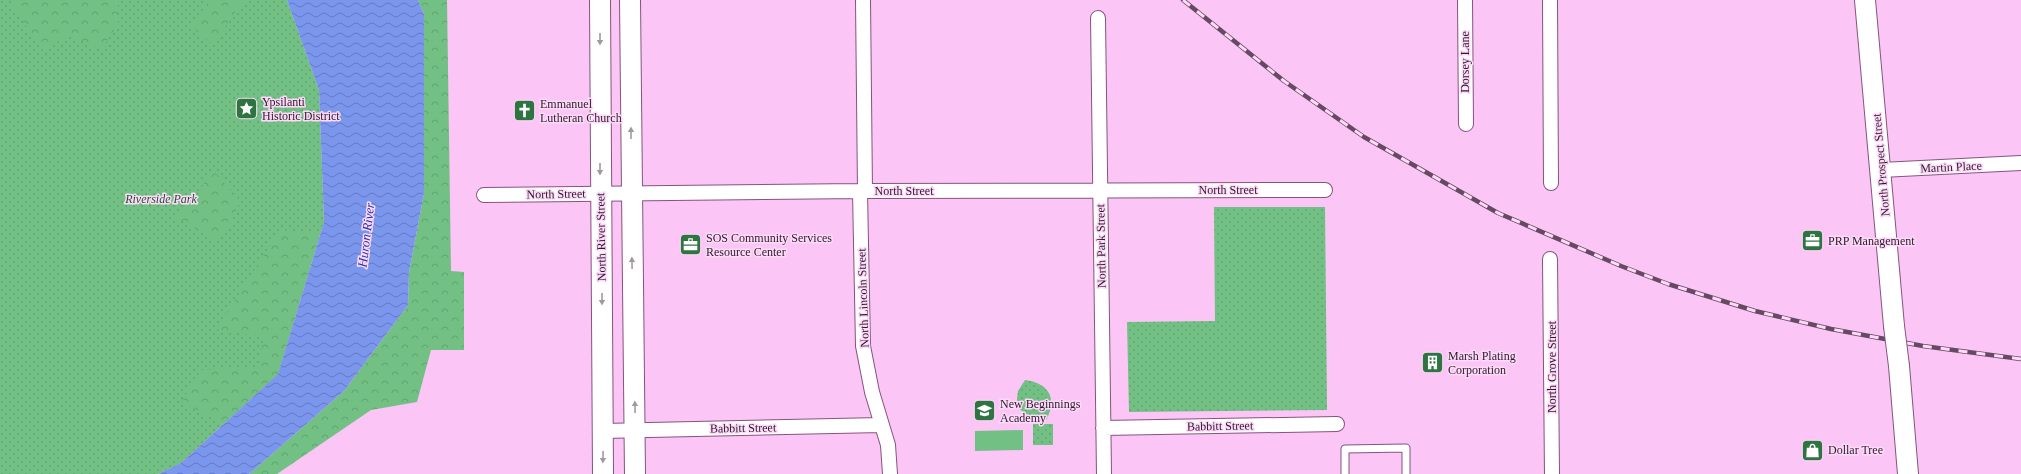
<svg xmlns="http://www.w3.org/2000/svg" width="2021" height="474" font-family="Georgia,serif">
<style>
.grass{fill:url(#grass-dots)}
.forest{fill:url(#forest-crowns)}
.pitch{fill:#72c084}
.water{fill:url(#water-waves)}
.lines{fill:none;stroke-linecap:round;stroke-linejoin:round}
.lane-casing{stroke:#84547f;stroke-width:9}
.street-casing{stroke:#84547f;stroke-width:16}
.secondary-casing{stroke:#84547f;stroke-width:22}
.lane{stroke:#fff;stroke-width:7}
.street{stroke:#fff;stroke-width:14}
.secondary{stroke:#fff;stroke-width:20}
.rail-casing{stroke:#664963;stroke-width:4.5}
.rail{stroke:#fcdaf8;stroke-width:3;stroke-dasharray:9;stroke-linecap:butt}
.secondary-bridge-casing{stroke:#84547f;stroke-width:22;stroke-linecap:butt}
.secondary-bridge{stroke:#fff;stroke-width:20}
.oneway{fill:#a198a0}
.labels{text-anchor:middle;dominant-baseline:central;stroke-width:3;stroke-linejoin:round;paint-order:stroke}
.street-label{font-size:12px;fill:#2e1a2c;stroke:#fcdaf8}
.poi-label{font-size:12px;fill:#2e1a2c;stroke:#fcdaf8;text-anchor:start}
.park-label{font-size:12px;font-style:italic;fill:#21502d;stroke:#fcdaf8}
.water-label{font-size:13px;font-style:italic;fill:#2531ae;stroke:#fcdaf8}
</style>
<defs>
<pattern id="grass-dots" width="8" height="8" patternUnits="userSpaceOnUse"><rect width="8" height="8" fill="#72c084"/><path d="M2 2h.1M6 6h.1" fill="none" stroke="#63a472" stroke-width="1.8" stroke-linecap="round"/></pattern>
<pattern id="forest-crowns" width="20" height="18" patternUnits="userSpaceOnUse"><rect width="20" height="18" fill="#72c084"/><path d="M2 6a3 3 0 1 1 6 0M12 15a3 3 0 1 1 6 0" fill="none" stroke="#63a472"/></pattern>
<pattern id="water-waves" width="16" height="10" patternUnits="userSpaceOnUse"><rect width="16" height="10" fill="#7b96ed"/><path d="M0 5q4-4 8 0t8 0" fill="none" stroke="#657ac0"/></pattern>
</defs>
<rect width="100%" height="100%" fill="#fbc5f5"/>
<path class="grass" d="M 0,0 L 287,0 L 319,90 L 324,222 L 278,374 L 181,463 L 158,474 L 0,474 Z
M 1214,207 L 1325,207 L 1327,410 L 1129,412 L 1127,322 L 1215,321 Z
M 1025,380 C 1049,383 1058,399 1046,420 L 1037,421 L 1016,407 L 1018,391 Z
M 1033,424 L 1053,424 L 1053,445 L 1033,445 Z"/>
<path class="forest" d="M 14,0 L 118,0 L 118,24 L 101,50 L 69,36 L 42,50 L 11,3 Z
M 209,0 L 246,0 L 236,11 L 213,45 L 192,27 Z
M 418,0 L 447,0 L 451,271 L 464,272 L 464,350 L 431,350 L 417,402 L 371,410 L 277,474 L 249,474 L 344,391 L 408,305 L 409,272 L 424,193 L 424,14 Z
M 214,171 L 240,201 L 232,222 L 216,241 L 176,218 Z
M 280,230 L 320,233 L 278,374 L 223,424 L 182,402 L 199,370 L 258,367 L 264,337 L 216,329 Z"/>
<path class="pitch" d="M 1023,430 L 1023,450 L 975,451 L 975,431 Z"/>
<path class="water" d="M 287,0 L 418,0 L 424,14 L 424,193 L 409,272 L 408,305 L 344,391 L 249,474 L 158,474 L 181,463 L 278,374 L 324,222 L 319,90 Z"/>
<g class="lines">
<defs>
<path id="lane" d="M 1345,474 L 1345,449 L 1406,448 L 1406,474"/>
<path id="street" d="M 863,0 L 865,191
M 1465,0 L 1466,124
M 1550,0 L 1551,183
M 1098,18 L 1104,474
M 1881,170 L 2021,163
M 860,191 L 863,346 L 872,392 L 888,445 L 890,474
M 484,195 L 860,191 L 1325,190
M 1550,259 L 1552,474
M 1103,428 L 1337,424
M 603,431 L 882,425"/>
<path id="secondary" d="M 600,0 L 603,474
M 630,0 L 635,474
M 1865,0 L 1894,326
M 1899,366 L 1908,474"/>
</defs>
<use href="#lane" class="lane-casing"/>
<use href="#street" class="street-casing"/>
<use href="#secondary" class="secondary-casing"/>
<use href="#lane" class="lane"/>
<use href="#street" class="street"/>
<use href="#secondary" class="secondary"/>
<defs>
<path id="rail" d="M 1183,0 L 1284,81 L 1364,137 L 1498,213 L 1621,266 L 1668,284 L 1755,311 L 1831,329 L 1923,346 L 2021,359"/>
</defs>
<use href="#rail" class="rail-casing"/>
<use href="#rail" class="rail"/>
<defs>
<path id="secondary-bridge" d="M 1894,326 L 1899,366"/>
</defs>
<use href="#secondary-bridge" class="secondary-bridge-casing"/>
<use href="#secondary-bridge" class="secondary-bridge"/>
</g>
<defs><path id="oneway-solid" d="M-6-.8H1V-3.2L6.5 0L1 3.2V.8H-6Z"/></defs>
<g class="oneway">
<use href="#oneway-solid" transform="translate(600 39) rotate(90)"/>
<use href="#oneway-solid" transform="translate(631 133) rotate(-90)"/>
<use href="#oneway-solid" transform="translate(600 169) rotate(90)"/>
<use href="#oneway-solid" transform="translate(632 263) rotate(-91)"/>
<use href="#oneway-solid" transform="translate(602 299) rotate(90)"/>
<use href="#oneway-solid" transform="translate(635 407) rotate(-91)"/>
<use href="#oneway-solid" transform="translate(603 457) rotate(91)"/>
</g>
<defs>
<symbol id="sight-square" viewBox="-11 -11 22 22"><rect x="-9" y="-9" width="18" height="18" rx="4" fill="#2d7441" stroke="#fcdaf8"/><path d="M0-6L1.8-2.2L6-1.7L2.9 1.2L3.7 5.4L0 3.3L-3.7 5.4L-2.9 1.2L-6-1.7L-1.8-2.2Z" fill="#fff"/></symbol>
<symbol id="church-square" viewBox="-11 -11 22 22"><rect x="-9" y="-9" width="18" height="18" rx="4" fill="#2d7441" stroke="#fcdaf8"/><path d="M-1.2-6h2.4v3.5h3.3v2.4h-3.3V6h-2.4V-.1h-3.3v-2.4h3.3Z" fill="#fff"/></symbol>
<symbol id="office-square" viewBox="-11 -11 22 22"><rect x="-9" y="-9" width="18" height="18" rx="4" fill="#2d7441" stroke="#fcdaf8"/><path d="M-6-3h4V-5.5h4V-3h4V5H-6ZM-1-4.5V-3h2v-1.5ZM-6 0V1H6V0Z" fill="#fff"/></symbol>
<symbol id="building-square" viewBox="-11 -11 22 22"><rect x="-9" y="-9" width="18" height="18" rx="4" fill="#2d7441" stroke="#fcdaf8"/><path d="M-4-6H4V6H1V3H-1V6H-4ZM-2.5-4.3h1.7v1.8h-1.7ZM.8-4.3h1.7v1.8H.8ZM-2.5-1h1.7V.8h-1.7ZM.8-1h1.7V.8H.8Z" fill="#fff"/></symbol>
<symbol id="school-square" viewBox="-11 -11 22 22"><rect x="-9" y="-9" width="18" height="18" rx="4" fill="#2d7441" stroke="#fcdaf8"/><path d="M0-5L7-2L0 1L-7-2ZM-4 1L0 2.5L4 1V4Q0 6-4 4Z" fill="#fff"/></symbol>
<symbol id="shop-square" viewBox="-11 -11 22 22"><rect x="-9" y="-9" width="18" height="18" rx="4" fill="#2d7441" stroke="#fcdaf8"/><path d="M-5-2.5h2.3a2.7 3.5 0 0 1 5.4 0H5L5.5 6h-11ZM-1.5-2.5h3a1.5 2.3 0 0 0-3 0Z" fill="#fff"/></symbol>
</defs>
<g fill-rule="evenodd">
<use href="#sight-square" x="234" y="96" width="25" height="25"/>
<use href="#church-square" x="512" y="98" width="25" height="25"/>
<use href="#office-square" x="1800" y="228" width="25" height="25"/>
<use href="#office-square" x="678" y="232" width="25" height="25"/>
<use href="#building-square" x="1420" y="350" width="25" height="25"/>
<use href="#school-square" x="972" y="398" width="25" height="25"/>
<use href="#shop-square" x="1800" y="438" width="25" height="25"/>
</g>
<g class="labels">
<g class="street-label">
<text transform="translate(1465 62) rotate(-90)">Dorsey Lane</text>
<text transform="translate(1881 165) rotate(-95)">North Prospect Street</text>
<text transform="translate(1951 167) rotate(-3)">Martin Place</text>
<text x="1228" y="190">North Street</text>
<text x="904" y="191">North Street</text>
<text transform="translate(556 194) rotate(-1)">North Street</text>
<text transform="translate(601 237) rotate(-91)">North River Street</text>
<text transform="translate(1101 246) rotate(-91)">North Park Street</text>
<text transform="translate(863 298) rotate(-92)">North Lincoln Street</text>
<text transform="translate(1552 367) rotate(-90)">North Grove Street</text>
<text transform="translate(1220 426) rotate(-1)">Babbitt Street</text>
<text transform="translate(743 428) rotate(-1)">Babbitt Street</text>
</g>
<g class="poi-label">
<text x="262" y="102">Ypsilanti<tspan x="262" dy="14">Historic District</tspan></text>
<text x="540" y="104">Emmanuel<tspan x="540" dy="14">Lutheran Church</tspan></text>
<text x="706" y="238">SOS Community Services<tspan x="706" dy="14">Resource Center</tspan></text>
<text x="1828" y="241">PRP Management</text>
<text x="1448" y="356">Marsh Plating<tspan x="1448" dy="14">Corporation</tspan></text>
<text x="1000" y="404">New Beginnings<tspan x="1000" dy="14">Academy</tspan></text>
<text x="1828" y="450">Dollar Tree</text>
</g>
<g class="park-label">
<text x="161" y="199">Riverside Park</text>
</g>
<g class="water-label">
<text transform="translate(366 235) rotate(-83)">Huron River</text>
</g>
</g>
</svg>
